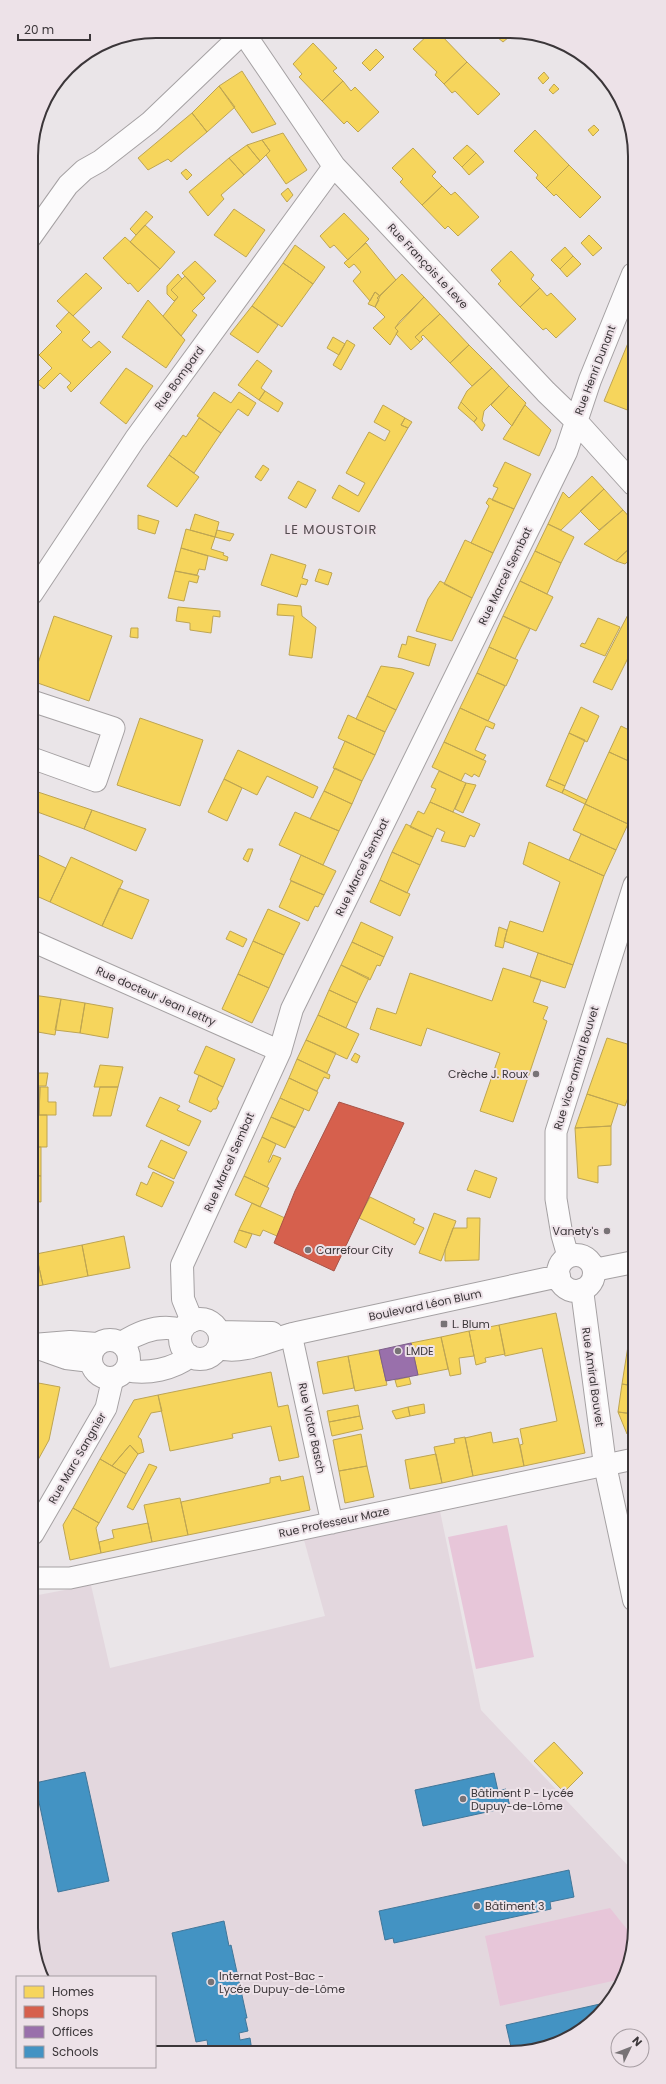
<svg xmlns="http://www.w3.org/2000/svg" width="666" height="2084" font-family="Poppins,sans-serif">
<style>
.built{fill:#e3d7de}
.green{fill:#e7c6d9}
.homes{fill:#f6d55c;stroke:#bea552}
.shops{fill:#d6604d;stroke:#a85347}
.offices{fill:#9970ab;stroke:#7d5f89}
.schools{fill:#4393c3;stroke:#41779a}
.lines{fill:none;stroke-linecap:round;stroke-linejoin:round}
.minor-casing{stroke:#a5a1a3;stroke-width:23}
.tertiary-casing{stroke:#a5a1a3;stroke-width:24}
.secondary-casing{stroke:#a5a1a3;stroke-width:24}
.minor{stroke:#fcfbfc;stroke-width:21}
.tertiary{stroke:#fcfbfc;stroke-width:22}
.secondary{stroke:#fcfbfc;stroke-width:22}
.poi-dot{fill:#787376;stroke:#ede2e8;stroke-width:1.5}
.labels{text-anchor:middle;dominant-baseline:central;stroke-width:4;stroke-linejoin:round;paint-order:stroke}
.street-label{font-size:11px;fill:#3b3639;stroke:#ede2e8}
.poi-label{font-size:11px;fill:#3b3639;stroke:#ede2e8;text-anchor:start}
.quarter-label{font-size:13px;letter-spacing:1px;fill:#544c50;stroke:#ede2e8}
.rim{fill:none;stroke:#3b3639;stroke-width:2}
</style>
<rect width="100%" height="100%" fill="#eae5e8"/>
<path class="built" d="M 440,1511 L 481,1710 L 635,1873 L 635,1936 L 626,1976 L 604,2011 L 572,2036 L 534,2051 L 155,2051 L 155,1977 L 42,1977 L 33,1952 L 33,1596 L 91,1585 L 110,1668 L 325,1616 L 304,1540 Z"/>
<path class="green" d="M 507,1525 L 534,1657 L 476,1669 L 448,1537 Z
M 610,1908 L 634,1938 L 627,1969 L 617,1980 L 500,2006 L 485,1936 Z"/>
<path class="homes" d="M 430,33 L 439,33 L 467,62 L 444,84 L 435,75 L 437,72 L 413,49 Z
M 501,33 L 506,33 L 509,37 L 503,42 L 497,37 Z
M 313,43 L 337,68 L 333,71 L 343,81 L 322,101 L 299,77 L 302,74 L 293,64 Z
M 376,49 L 384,57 L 370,71 L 362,63 Z
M 467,62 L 500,94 L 478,115 L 455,91 L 452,93 L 444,84 Z
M 242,71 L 276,124 L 252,133 L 219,86 Z
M 544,72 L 549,78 L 543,84 L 538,78 Z
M 343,81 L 351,91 L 355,87 L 379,112 L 358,132 L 347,121 L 344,124 L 322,101 Z
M 554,84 L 559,89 L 553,94 L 549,90 Z
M 219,86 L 235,107 L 207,132 L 192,113 Z
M 192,113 L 207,132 L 171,162 L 168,159 L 148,170 L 138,158 Z
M 594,125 L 599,130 L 593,136 L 588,130 Z
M 535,130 L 569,165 L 546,188 L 536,178 L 538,175 L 514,151 Z
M 283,133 L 307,170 L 286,184 L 266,155 L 270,151 L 262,140 Z
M 262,140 L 270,151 L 260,161 L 247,145 Z
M 247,145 L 260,161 L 244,175 L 229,158 Z
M 467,145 L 476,153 L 462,167 L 453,158 Z
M 413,148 L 436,172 L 432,176 L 442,186 L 422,205 L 400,182 L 403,179 L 392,168 Z
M 476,153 L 484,162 L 469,175 L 462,167 Z
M 229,158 L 244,175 L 221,195 L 224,199 L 208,216 L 189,192 Z
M 569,165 L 601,197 L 580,218 L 556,194 L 554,196 L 546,188 Z
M 186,169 L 192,175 L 187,180 L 181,173 Z
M 442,186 L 451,195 L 455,192 L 479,217 L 458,236 L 448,226 L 445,229 L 422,205 Z
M 288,188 L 293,195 L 287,202 L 281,194 Z
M 234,209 L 265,230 L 246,257 L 214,235 Z
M 146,211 L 153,217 L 136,235 L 130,229 Z
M 344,213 L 369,239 L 348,260 L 334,245 L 330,248 L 320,236 Z
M 145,225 L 175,252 L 160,269 L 130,242 Z
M 589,235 L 602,248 L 593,256 L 581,243 Z
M 125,237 L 160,269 L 138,292 L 130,283 L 128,284 L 103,258 Z
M 366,243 L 396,280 L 380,296 L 375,292 L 370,301 L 353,281 L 361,272 L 354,264 L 349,268 L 344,263 Z
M 295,245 L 325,267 L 313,284 L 283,263 Z
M 565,247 L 573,256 L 560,269 L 551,260 Z
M 511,251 L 534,275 L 531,279 L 540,288 L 520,307 L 498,284 L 501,281 L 491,270 Z
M 573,256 L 581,264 L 567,277 L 560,269 Z
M 195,261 L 216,281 L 203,295 L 182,273 Z
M 283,263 L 313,284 L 282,327 L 252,306 Z
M 86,273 L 102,288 L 73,316 L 57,301 Z
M 178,274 L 182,279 L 171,290 L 178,297 L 174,301 L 167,294 L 167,286 Z
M 402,274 L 424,297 L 400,321 L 395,328 L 398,331 L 390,345 L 373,328 L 385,317 L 375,307 L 379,300 L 377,298 Z
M 185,276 L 205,298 L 192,311 L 197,315 L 181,336 L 163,316 L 178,297 L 171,290 Z
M 540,288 L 547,296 L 551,293 L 576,319 L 556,338 L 546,328 L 543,330 L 520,307 Z
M 375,292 L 380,296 L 375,307 L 368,304 Z
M 424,297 L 440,314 L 415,337 L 420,342 L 411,350 L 396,334 L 398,331 L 395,328 Z
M 148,300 L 185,340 L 166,368 L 122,337 Z
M 252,306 L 278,325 L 258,353 L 230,334 Z
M 69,312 L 90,332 L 82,340 L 91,348 L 99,341 L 111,352 L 71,392 L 67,387 L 71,383 L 60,373 L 44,389 L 37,383 L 52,368 L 39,355 L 62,332 L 56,326 Z
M 440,314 L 469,345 L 450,363 L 423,335 L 421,337 L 423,339 L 420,342 L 415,337 Z
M 633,331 L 633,404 L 630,411 L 604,401 Z
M 333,337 L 345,344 L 339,355 L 327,348 Z
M 347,340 L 355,345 L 341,370 L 333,365 Z
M 469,345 L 492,368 L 472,386 L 450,363 Z
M 257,360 L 272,371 L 261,388 L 265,391 L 259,400 L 238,385 Z
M 126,368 L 153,386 L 126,424 L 100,403 Z
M 492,368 L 509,386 L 484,411 L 482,421 L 485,425 L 482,431 L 474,422 L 477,418 L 461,402 L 467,391 Z
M 509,386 L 526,403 L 512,426 L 491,405 Z
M 265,391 L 283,403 L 278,412 L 259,400 Z
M 214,392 L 231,403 L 239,392 L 256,403 L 248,416 L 238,409 L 221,433 L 197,416 Z
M 461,402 L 477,418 L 474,422 L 458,408 Z
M 383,405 L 405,418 L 401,425 L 408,428 L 359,512 L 332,498 L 339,485 L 358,496 L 365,483 L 346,473 L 369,432 L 385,441 L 390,431 L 374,422 Z
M 525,405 L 551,430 L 539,456 L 503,439 Z
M 199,418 L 221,433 L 194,473 L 169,455 L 183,435 L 186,437 Z
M 405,418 L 412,422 L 408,428 L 401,425 Z
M 169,455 L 199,477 L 177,507 L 147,486 Z
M 505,462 L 531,474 L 514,509 L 492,500 L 498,488 L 493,486 Z
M 263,465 L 269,469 L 261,481 L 255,477 Z
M 592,476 L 604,489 L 561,530 L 548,524 L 563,492 L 569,498 Z
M 298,481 L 316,490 L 306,508 L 288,498 Z
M 604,489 L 623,510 L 599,530 L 580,511 Z
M 489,498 L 514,509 L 493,553 L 471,543 L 489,506 L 486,503 Z
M 623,510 L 633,521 L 633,545 L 616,561 L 584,544 Z
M 195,514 L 219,522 L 215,537 L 190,530 Z
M 138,515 L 159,521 L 155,534 L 138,529 Z
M 548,524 L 574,537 L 561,563 L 535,551 Z
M 186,529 L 215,537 L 211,549 L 224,553 L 223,555 L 228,557 L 227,561 L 181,548 Z
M 217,530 L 234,534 L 230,541 L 215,537 Z
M 465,540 L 493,553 L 472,598 L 444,584 Z
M 633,545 L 633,557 L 625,564 L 616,561 Z
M 181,548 L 208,556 L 205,570 L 199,569 L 197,575 L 175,571 Z
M 535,551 L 561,563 L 547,594 L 520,581 Z
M 271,554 L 306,565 L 302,578 L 308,580 L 306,585 L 301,584 L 297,597 L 261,585 Z
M 319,569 L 332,573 L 328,585 L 315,581 Z
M 175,571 L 199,576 L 197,583 L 189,581 L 184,601 L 168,598 Z
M 440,581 L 472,598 L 452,641 L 416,631 L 428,599 Z
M 520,581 L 553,597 L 536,631 L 503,616 Z
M 278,604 L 301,606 L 302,616 L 316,627 L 312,658 L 289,655 L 294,616 L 277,615 Z
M 633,605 L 633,648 L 612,690 L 593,682 Z
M 178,607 L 220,611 L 220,617 L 213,616 L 211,633 L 190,630 L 190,623 L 176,621 Z
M 54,616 L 112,636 L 89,701 L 32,681 Z
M 503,616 L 530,629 L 515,659 L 489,647 Z
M 598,618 L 620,627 L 605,656 L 580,646 L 582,643 L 585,644 Z
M 131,628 L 138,628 L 138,638 L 130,637 Z
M 408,636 L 436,644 L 429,666 L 398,657 L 402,644 L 406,645 Z
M 489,647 L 518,660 L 506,686 L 477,673 Z
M 381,666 L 402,669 L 414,673 L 396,710 L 367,696 Z
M 477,673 L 505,686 L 488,721 L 460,708 Z
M 367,696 L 396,710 L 385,732 L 356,719 Z
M 581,707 L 599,716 L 587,742 L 569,733 Z
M 460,708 L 495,724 L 493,729 L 486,726 L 475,750 L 486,755 L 483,760 L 444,742 Z
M 348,715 L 385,732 L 375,755 L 338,738 Z
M 140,718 L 203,740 L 180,806 L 117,785 Z
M 621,726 L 633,732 L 633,763 L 609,752 Z
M 569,733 L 585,740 L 565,786 L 549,779 Z
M 345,741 L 375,755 L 362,781 L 333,768 Z
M 444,742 L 486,761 L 479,777 L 474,774 L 472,777 L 465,773 L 461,781 L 432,767 Z
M 238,750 L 318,787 L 313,798 L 267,776 L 257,795 L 224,779 Z
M 609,752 L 633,763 L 633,812 L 628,824 L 585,804 Z
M 335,768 L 362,781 L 352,804 L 324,791 Z
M 439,771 L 466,783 L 453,812 L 430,802 L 436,789 L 431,787 Z
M 224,779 L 242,788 L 227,821 L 208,812 Z
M 549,779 L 565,786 L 562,793 L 546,786 Z
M 466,783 L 476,785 L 463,813 L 455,809 Z
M 564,789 L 587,800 L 585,804 L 562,793 Z
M 32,790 L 38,792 L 32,804 Z
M 324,791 L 352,804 L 339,831 L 310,819 Z
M 38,792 L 92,810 L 84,829 L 32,810 L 32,804 Z
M 430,802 L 480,824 L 474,837 L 470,835 L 465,847 L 441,841 L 445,832 L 437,828 L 433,837 L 410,827 L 418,811 L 424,814 Z
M 585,804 L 628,824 L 616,850 L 573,830 Z
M 92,810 L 146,829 L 136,851 L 84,829 Z
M 295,812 L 339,831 L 323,865 L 279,845 Z
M 406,824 L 433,837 L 420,865 L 392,852 Z
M 581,834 L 616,850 L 604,876 L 569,860 Z
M 529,842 L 604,876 L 573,965 L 504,941 L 510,921 L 543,932 L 560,882 L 523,864 Z
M 248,849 L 253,849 L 248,862 L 243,859 Z
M 32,852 L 66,868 L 50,902 L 32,894 Z
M 392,852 L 420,865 L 407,893 L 380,880 Z
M 301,855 L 336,871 L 324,895 L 290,880 Z
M 71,857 L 123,881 L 102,926 L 50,902 Z
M 380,880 L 410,894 L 400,916 L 370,902 Z
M 291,881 L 324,895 L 318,907 L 315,906 L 308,921 L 279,907 Z
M 119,888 L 149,900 L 132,939 L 102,926 Z
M 268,909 L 300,923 L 284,955 L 253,941 Z
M 361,922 L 393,937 L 384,957 L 352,942 Z
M 499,927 L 507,930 L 503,948 L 495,946 Z
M 230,931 L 247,939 L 243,947 L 226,939 Z
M 253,941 L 284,955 L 269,988 L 238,974 Z
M 352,942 L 384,957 L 380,966 L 377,965 L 370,980 L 341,965 Z
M 538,953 L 573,965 L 565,988 L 530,977 Z
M 341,965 L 369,978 L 357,1003 L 329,990 Z
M 503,968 L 541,980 L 533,1002 L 548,1007 L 543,1019 L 547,1021 L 513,1122 L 480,1111 L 500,1053 L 427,1028 L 421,1046 L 370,1029 L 377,1008 L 396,1014 L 410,973 L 492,1001 Z
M 238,974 L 269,988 L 252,1023 L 222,1009 Z
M 329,990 L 357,1003 L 346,1028 L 318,1015 Z
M 33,995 L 61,999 L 55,1035 L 32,1031 Z
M 61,999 L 85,1003 L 80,1033 L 55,1030 Z
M 85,1003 L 113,1008 L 108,1038 L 80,1033 Z
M 318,1015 L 359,1034 L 347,1059 L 306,1040 Z
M 607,1038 L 634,1046 L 634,1081 L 625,1106 L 587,1094 Z
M 306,1040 L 336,1053 L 327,1073 L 297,1059 Z
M 206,1046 L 235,1059 L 223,1087 L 194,1073 Z
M 355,1053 L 360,1056 L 357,1063 L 351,1060 Z
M 297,1059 L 330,1075 L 329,1079 L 324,1077 L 317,1091 L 289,1078 Z
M 100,1065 L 123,1067 L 118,1087 L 94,1087 Z
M 32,1073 L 48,1073 L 46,1086 L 32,1086 Z
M 199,1075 L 223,1087 L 217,1099 L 219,1102 L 216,1109 L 213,1109 L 211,1112 L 189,1102 Z
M 289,1078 L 318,1092 L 309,1111 L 280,1098 Z
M 32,1086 L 40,1087 L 39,1115 L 32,1115 Z
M 40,1087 L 48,1087 L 48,1102 L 56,1102 L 56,1115 L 39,1115 Z
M 100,1087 L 118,1087 L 111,1116 L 93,1116 Z
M 587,1094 L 618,1104 L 611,1126 L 575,1128 Z
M 160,1097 L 180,1106 L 177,1110 L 201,1121 L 189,1146 L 146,1126 Z
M 280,1098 L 304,1109 L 295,1128 L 271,1117 Z
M 32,1115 L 47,1115 L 47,1147 L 32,1147 Z
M 271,1117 L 295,1127 L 285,1148 L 262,1137 Z
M 611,1126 L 611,1165 L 598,1166 L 598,1183 L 578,1178 L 575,1128 Z
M 262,1137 L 276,1144 L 268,1162 L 270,1162 L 273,1155 L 281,1158 L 267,1187 L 244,1176 Z
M 161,1140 L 187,1152 L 174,1179 L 148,1167 Z
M 32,1147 L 41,1147 L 41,1176 L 32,1175 Z
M 475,1170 L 497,1178 L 490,1198 L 467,1190 Z
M 153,1172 L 174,1182 L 162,1207 L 136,1195 L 141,1182 L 147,1185 Z
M 32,1175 L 41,1176 L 41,1202 L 32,1201 Z
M 244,1176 L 269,1188 L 260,1207 L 235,1195 Z
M 370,1197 L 415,1219 L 413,1223 L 424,1228 L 415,1245 L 359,1218 Z
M 252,1203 L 285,1218 L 277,1236 L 263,1230 L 260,1236 L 239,1230 Z
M 434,1213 L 456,1221 L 441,1261 L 419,1253 Z
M 467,1218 L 480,1218 L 479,1260 L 445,1261 L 445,1250 L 453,1228 L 467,1228 Z
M 239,1230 L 252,1234 L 246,1248 L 234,1242 Z
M 124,1236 L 130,1268 L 88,1276 L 82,1245 Z
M 82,1245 L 88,1276 L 43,1285 L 36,1254 Z
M 36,1254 L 43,1285 L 33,1287 L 33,1255 Z
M 556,1313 L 585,1453 L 524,1466 L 520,1445 L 523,1444 L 520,1429 L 557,1421 L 542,1348 L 505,1356 L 499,1325 Z
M 499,1325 L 505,1354 L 485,1358 L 486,1362 L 476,1365 L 469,1331 Z
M 469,1331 L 474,1356 L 459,1358 L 461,1374 L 450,1376 L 441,1337 Z
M 441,1337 L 448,1369 L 418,1375 L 411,1343 Z
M 628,1346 L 634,1347 L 634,1386 L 622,1384 Z
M 379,1350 L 387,1385 L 355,1391 L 348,1356 Z
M 348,1356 L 354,1388 L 323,1394 L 317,1362 Z
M 271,1372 L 278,1407 L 288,1405 L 299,1457 L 279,1461 L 271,1426 L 232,1434 L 233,1438 L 170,1451 L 158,1395 Z
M 409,1377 L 411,1384 L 397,1387 L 395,1380 Z
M 33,1382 L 60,1387 L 49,1440 L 33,1469 Z
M 622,1384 L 634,1386 L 634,1414 L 618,1412 Z
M 158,1395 L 162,1411 L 151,1413 L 138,1437 L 141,1439 L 144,1452 L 138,1454 L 130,1445 L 112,1466 L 100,1459 L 134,1400 Z
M 424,1404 L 425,1413 L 410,1416 L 408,1407 Z
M 358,1405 L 360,1416 L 329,1422 L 327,1411 Z
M 408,1407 L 410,1416 L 396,1419 L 392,1411 Z
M 618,1412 L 634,1414 L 634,1436 L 627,1434 Z
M 360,1416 L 363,1429 L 332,1436 L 329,1422 Z
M 491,1432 L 493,1443 L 518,1438 L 524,1466 L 473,1476 L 465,1438 Z
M 361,1434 L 367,1466 L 339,1471 L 333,1440 Z
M 465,1437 L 473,1476 L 442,1483 L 434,1447 L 455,1443 L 454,1439 Z
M 130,1445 L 138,1454 L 126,1474 L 112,1466 Z
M 436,1454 L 442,1483 L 410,1489 L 405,1460 Z
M 100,1459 L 126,1474 L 99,1523 L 73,1508 Z
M 149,1464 L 157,1467 L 133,1510 L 127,1507 Z
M 367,1466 L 374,1497 L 345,1503 L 339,1471 Z
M 280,1476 L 281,1481 L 303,1476 L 310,1510 L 188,1535 L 181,1502 L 270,1483 L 270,1478 Z
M 180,1498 L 188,1535 L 152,1542 L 144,1505 Z
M 73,1508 L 99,1523 L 96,1528 L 101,1553 L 70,1560 L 63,1525 Z
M 148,1523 L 152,1542 L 101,1553 L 99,1542 L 114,1538 L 112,1530 Z
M 554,1742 L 583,1773 L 564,1792 L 534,1761 Z"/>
<path class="shops" d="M 339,1102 L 404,1123 L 334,1271 L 274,1243 L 295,1191 Z"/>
<path class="offices" d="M 411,1343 L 418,1375 L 386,1381 L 379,1350 Z"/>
<path class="schools" d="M 85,1772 L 109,1881 L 58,1892 L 35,1783 Z
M 494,1773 L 498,1791 L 506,1789 L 510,1807 L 423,1826 L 415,1790 Z
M 569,1870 L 574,1897 L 550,1902 L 551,1909 L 394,1943 L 393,1938 L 385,1940 L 379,1911 Z
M 224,1921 L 229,1946 L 231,1945 L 247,2018 L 245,2018 L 248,2031 L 239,2033 L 240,2040 L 250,2038 L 252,2051 L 190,2051 L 208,2047 L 207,2040 L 196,2042 L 172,1933 Z
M 609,2002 L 604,2011 L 572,2036 L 534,2051 L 512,2051 L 506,2025 Z"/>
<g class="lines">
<defs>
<path id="minor" d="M 31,237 L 68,185 L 84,170 L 100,161 L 150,122 L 244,32
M 32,594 L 135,439 L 334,166
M 32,701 L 114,728 L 96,781 L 32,758
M 32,941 L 280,1051
M 568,1256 L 562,1235 L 556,1199 L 556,1132 L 634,885
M 291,1334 L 332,1523
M 33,1534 L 106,1408 L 113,1378
M 33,1578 L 70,1578 L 634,1459"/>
<path id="tertiary" d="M 243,32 L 334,166 L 546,392 L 576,421 L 633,484
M 582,1290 L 605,1465 L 634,1600
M 192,1321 L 183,1299 L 182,1265 L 280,1051 L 292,1009 L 566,452 L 590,380 L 633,274"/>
<path id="secondary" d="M558 1273a18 18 0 1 1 36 0a18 18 0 1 1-36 0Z
M 594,1270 L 634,1262
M180 1339a20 20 0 1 1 40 0a20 20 0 1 1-40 0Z
M 219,1332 L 272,1333
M91 1359a19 19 0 1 1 38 0a19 19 0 1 1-38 0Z
M 122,1343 C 140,1331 160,1324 182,1330
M 33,1345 L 70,1342 L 97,1344
M 38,1348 L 66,1358 L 91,1361
M 218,1348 C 244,1355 271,1339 297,1333 C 384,1314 471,1295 559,1276
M 126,1370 C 147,1375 174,1369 190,1356"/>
</defs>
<use href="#minor" class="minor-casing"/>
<use href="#tertiary" class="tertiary-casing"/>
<use href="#secondary" class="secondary-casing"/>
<use href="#minor" class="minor"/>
<use href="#tertiary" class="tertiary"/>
<use href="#secondary" class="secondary"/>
</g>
<g class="poi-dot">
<circle cx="536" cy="1074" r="4"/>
<circle cx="607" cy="1231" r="4"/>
<circle cx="308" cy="1250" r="4"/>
<rect x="440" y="1320" width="8" height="8" rx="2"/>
<circle cx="398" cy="1351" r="4"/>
<circle cx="463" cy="1799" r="4"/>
<circle cx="477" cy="1906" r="4"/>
<circle cx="211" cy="1982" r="4"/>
</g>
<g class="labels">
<g class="street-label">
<text transform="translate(428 266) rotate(47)">Rue François Le Leve</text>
<text transform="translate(595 370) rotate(-69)">Rue Henri Dunant</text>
<text transform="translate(179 378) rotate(-54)">Rue Bompard</text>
<text transform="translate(505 576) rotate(-64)">Rue Marcel Sembat</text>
<text transform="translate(362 867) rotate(-64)">Rue Marcel Sembat</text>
<text transform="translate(156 996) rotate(24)">Rue docteur Jean Lettry</text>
<text transform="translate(576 1068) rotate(-73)">Rue vice-amiral Bouvet</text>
<text transform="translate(229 1162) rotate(-66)">Rue Marcel Sembat</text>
<text transform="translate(425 1305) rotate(-12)">Boulevard Léon Blum</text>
<text transform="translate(593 1377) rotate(82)">Rue Amiral Bouvet</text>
<text transform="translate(312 1428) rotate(78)">Rue Victor Basch</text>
<text transform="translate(77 1458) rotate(-60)">Rue Marc Sangnier</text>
<text transform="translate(334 1522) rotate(-12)">Rue Professeur Maze</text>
</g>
<g class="poi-label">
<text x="528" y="1074" text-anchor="end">Crèche J. Roux</text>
<text x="599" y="1231" text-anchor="end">Vanety's</text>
<text x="316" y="1250">Carrefour City</text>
<text x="452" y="1324">L. Blum</text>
<text x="406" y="1351">LMDE</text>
<text x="471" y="1793">Bâtiment P - Lycée<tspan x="471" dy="13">Dupuy-de-Lôme</tspan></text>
<text x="485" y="1906">Bâtiment 3</text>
<text x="219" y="1976">Internat Post-Bac -<tspan x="219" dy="13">Lycée Dupuy-de-Lôme</tspan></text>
</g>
<g class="quarter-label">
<text x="331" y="529">LE MOUSTOIR</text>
</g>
</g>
<path d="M0 0H666V2084H0ZM156 38H510A118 118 0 0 1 628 156V1928A118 118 0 0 1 510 2046H156A118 118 0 0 1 38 1928V156A118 118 0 0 1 156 38Z" fill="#ede2e8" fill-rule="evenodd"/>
<path class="rim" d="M156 38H510A118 118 0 0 1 628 156V1928A118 118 0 0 1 510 2046H156A118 118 0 0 1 38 1928V156A118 118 0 0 1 156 38Z"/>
<rect x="16" y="1976" width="140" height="92" fill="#ede2e8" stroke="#a69da2"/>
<rect x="24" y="1986" width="20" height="12" fill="#f6d55c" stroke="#a69da2"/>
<text x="52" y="1996" font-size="12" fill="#3b3639">Homes</text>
<rect x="24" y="2006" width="20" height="12" fill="#d6604d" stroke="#a69da2"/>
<text x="52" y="2016" font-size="12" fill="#3b3639">Shops</text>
<rect x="24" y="2026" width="20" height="12" fill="#9970ab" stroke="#a69da2"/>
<text x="52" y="2036" font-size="12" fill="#3b3639">Offices</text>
<rect x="24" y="2046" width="20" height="12" fill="#4393c3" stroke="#a69da2"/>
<text x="52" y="2056" font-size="12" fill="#3b3639">Schools</text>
<g transform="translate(630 2048) rotate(47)"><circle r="19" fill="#ede2e8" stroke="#a69da2"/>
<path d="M0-3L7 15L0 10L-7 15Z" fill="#787376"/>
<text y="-6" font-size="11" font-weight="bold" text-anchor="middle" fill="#3b3639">N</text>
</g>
<path d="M18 34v6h72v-6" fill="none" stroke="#3b3639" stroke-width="2"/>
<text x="24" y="34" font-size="12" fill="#3b3639" stroke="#ede2e8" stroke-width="3" paint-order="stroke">20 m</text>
</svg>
